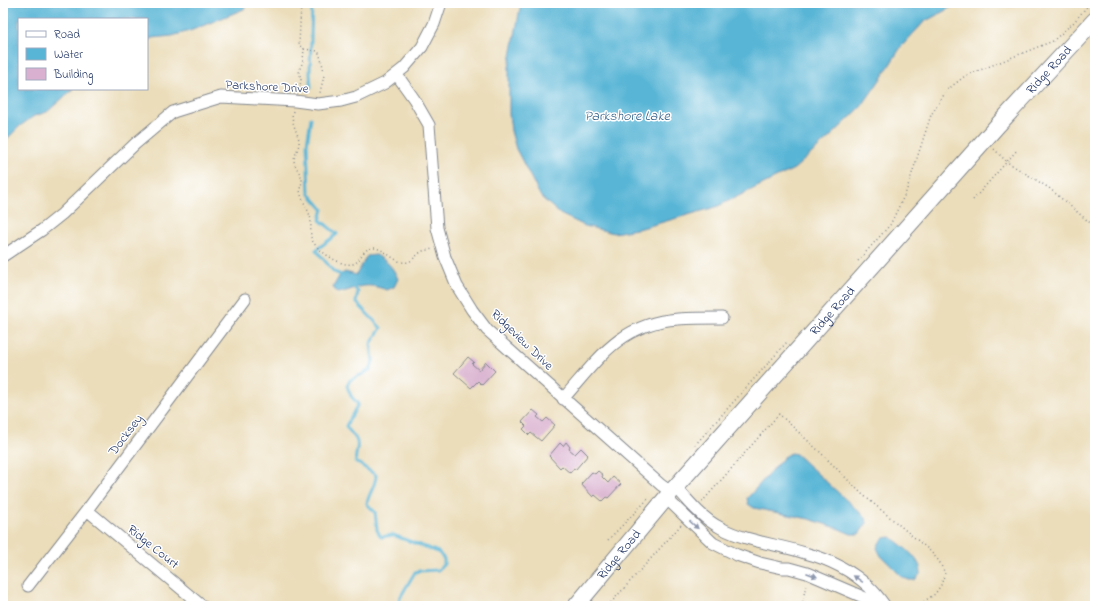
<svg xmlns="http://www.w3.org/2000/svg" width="1098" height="609" font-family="'Indie Flower',sans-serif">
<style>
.water{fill:#58b5d6;stroke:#3a729a}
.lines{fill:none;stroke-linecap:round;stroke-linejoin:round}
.stream{stroke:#58b5d6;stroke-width:3}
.building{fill:#d9b0cf}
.street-casing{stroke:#83868c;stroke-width:13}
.secondary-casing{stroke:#83868c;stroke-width:18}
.path{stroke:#83868c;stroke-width:1.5;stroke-dasharray:1 3;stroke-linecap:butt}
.street{stroke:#fff;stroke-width:11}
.secondary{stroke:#fff;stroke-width:16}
.oneway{fill:#8d97ae}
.labels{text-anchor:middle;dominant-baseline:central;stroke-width:3;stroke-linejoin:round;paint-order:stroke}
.street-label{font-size:13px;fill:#1b2f5e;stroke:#fff}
.water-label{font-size:14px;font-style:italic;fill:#305e88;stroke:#fff}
</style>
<rect width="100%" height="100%" fill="#fff"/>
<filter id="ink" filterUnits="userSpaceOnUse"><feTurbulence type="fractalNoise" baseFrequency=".025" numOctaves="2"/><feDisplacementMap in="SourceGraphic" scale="8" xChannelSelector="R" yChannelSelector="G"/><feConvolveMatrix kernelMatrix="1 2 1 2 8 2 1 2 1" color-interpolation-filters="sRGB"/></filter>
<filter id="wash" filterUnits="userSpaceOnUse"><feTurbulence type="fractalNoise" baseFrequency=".012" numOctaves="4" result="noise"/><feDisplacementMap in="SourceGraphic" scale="16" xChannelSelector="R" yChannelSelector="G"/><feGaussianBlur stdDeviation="0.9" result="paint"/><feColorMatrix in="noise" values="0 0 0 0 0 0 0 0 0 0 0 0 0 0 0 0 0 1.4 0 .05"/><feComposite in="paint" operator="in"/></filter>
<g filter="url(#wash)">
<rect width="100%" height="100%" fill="#ebddba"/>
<path class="water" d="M 3,3 L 248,3 L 244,9 L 190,31 L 172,36 L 152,38 L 147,41 L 147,19 L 19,19 L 19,89 L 73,89 L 47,112 L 34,116 L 20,126 L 3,143 Z
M 521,3 L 959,3 L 924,22 L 901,47 L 882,77 L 861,107 L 830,137 L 794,169 L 716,207 L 642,228 L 614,233 L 585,226 L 560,214 L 541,197 L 516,149 L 511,131 L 509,114 L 509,67 Z
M 376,255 C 387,261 393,267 398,279 L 394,287 L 387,290 C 378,287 369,284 359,287 C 351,289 345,292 337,293 L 333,287 L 340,275 L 345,272 L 356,275 L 367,256 Z
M 791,453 L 796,454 L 866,518 L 867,523 L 859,534 L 851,534 L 837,528 L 809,519 L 754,508 L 748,504 L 747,498 L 751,494 L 784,457 Z
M 891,537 C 902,546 921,558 921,573 L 915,580 L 909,580 L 902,577 L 881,556 L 877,548 L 879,543 L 884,538 Z"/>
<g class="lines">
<path class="stream" d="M 311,88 L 310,73 L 312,3
M 311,118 L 307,144 L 309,193 L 323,209 L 320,220 L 337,234 L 316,250 L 334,272 L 344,276
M 353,285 L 358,292 L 356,302 L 381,328 L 371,344 L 373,361 L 371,369 L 363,374 L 350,380 L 347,386 L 351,396 L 358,404 L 346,426 C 349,432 356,436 357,442 C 359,449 354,455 356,462 L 376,475 C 376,486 368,494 367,504 L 375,512 L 377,530 L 381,537 L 393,535 L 438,552 L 444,559 L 444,564 L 438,570 L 419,571 L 415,572 L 401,596 L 399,601 L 400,606"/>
</g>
<g id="blocks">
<path class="building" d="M 468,357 L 474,362 L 472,364 L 479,370 L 486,362 L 495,371 L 482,385 L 478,381 L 471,388 L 454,373 Z
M 533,410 L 539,415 L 537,417 L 543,422 L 547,418 L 555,425 L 541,441 L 531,433 L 529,435 L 523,429 L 526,426 L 522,422 Z
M 566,442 L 570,447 L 569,449 L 575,454 L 581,448 L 588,455 L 575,470 L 574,468 L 570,473 L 562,466 L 560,468 L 549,456 L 560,443 L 563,446 Z
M 598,471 L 603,475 L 602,477 L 608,483 L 613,477 L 621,484 L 608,498 L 606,497 L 602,501 L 595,495 L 593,497 L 581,484 L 592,472 L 595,474 Z"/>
</g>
</g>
<g filter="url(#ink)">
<use href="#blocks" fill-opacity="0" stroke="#83868c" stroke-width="1"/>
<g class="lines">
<defs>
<path id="street" d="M 397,75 L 414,99 L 429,125 L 437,228 L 445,257 L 457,286 L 472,310 L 487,330 L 661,485 L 671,492
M 3,256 L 42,230 L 62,214 L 135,144 L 173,112 L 221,97 L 295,101 L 318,104 L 341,101 L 356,97 L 385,83 L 404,68 L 422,47 L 434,24 L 441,3
M 563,399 C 598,359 621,323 678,319 C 693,318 707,318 722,318
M 676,487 C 689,502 703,519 721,528 C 748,542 777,544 805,553 C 828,559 852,571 869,587 C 875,592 880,599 885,606
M 666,498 L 713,543 L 737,555 L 760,563 L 782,568 L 789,568 L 807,573 L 884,606
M 87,510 L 202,606
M 28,586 L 87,510 L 245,299"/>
<g id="secondary">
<path id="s1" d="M 576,606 L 671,492 L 997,126 L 1095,20"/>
</g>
</defs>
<use href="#street" class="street-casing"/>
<use href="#secondary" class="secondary-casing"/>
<path class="path" d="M 304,49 L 318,51 C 320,54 324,70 324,73 C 324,79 321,86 320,93
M 299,92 L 301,80 L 299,71 L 303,61 L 304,49 L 299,45 L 301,3
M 293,111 C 290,121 297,131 299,140 C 300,148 294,154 294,161 C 295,168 302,174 302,181 C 302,184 300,187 300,190 C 301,199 307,207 310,216 C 312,222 310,230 311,237 C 313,248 340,267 352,264 C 361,263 361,249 372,248 C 386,247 394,265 408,262 C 414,260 418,253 423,251 C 426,250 429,250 432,249
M 994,149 L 1007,162 L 1049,188 L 1095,227
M 973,200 L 1018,149
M 858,261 L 890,225 L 906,192 L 931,115 L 947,90 L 965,76 L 1053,41 L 1074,22 L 1090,3
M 695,445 L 787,342
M 702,502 L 779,414 L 820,452 L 862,494 L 928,549 L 939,561 L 945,573 L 941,585 L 935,594 L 917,606
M 608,540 L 648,499
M 608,606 L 681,525
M 802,606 L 806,584"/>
<use href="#street" class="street"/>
<use href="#secondary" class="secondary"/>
</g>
<defs><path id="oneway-solid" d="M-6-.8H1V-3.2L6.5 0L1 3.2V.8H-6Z"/></defs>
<g class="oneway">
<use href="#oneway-solid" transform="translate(694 525) rotate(42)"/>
<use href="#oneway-solid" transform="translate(812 575) rotate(21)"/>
<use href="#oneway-solid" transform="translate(858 579) rotate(-145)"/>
</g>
</g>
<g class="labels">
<g class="street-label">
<text stroke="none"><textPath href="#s1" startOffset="715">Ridge Road</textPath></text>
<text transform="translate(267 87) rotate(3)">Parkshore Drive</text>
<text stroke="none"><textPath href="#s1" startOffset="391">Ridge Road</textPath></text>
<text transform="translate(522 340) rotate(44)">Ridgeview Drive</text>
<text transform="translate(126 435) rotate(-53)">Docksey</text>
<text transform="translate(153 547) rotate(39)">Ridge Court</text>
<text stroke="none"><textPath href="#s1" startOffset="67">Ridge Road</textPath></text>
</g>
<g class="water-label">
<text x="627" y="116">Parkshore Lake</text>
</g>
</g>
<rect width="1098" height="609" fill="none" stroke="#fff" stroke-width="16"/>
<rect x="18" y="18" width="130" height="72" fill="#ffffff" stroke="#a4acbf"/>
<rect x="26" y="31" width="20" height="6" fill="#ffffff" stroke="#a4acbf"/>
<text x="54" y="38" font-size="12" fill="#1b2f5e">Road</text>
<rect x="26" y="48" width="20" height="12" fill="#58b5d6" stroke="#a4acbf"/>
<text x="54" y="58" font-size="12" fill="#1b2f5e">Water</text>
<rect x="26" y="68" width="20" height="12" fill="#d9b0cf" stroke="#a4acbf"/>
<text x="54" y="78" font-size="12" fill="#1b2f5e">Building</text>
</svg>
